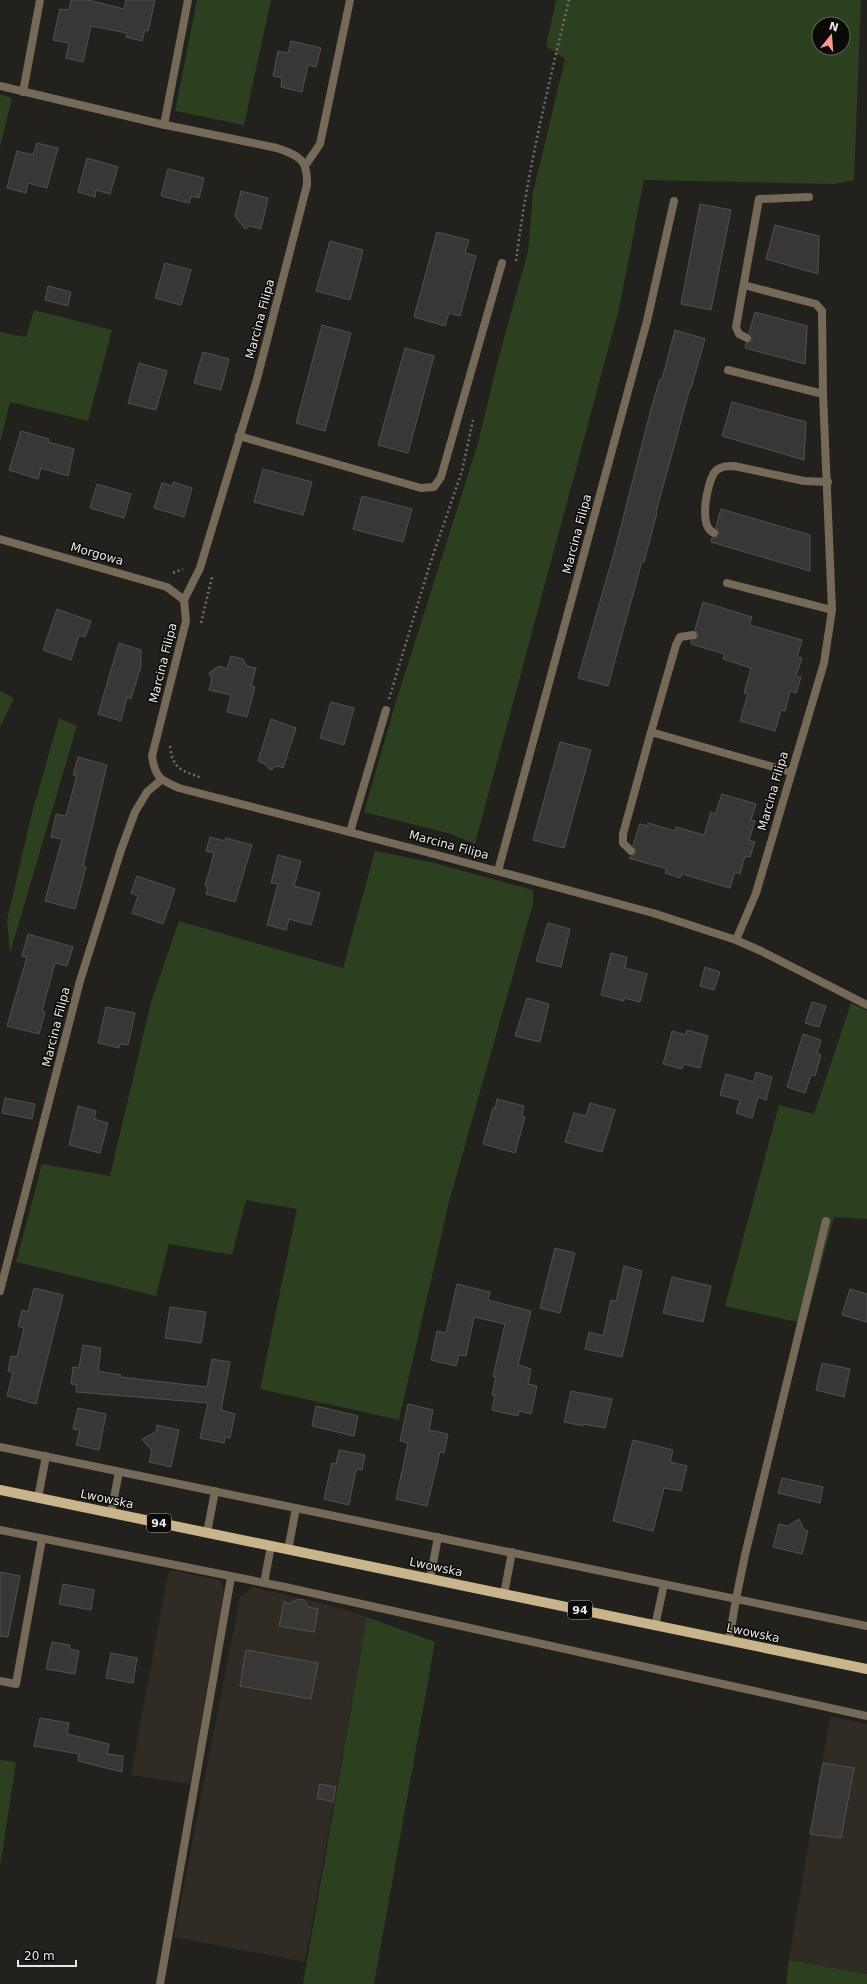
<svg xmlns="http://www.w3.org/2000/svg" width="867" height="1984" font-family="'DejaVu Sans',sans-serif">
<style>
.built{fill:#302b24}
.green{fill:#2c3f1e;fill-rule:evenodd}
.building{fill:#393735;stroke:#53514f}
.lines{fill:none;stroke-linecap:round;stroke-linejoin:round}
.path{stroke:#71706d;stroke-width:2.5;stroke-dasharray:2 3;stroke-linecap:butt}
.lane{stroke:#746a57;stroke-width:8}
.street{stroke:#746a57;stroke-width:8}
.primary{stroke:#c9b48b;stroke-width:10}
.labels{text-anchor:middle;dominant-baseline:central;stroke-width:3;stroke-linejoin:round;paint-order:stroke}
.shield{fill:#0b0a09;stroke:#a6a5a3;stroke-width:1}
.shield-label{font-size:11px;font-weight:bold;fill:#e8e7e5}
.street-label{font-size:12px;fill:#e8e7e5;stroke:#0b0a09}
</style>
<rect width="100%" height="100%" fill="#22211e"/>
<path class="built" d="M 171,1570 L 220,1580 L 224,1591 L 190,1784 L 131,1775 L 168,1574 Z
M 252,1587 L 329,1605 L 367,1617 L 305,1962 L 174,1937 L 240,1597 Z
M 830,1716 L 867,1724 L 867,1974 L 789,1960 Z"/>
<path class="green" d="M 197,0 L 271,0 L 244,125 L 175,111 Z
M 556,0 L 861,0 L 854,180 L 834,184 L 644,180 L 619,309 L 475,844 L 451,834 L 364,812 L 395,705 L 478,443 L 497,364 L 528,251 L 533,192 L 565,59 L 546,46 ZM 819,24 L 843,24 L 843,48 L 819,48 Z
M 0,94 L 12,98 L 0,147 Z
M 34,310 L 112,330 L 88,421 L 10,402 L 0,442 L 0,332 L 26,337 Z
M 0,691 L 14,698 L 0,727 Z
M 59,718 L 77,726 L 10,953 L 7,920 L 32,813 Z
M 375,851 L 431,862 L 533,890 L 533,904 L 449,1202 L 399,1420 L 260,1389 L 297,1209 L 246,1200 L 232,1255 L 169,1244 L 156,1296 L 16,1262 L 42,1164 L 110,1176 L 151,1002 L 179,921 L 343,968 Z
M 851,1003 L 867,1011 L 867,1219 L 834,1217 L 805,1324 L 725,1306 L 779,1105 L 814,1114 Z
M 367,1617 L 435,1642 L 374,1984 L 303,1984 Z
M 0,1760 L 16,1762 L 0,1867 Z
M 789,1960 L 867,1974 L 867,1984 L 786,1984 Z"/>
<path class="building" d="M 71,0 L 88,0 L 124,9 L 126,0 L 155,0 L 148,31 L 145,30 L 142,41 L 126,37 L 127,33 L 91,26 L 83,62 L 66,58 L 69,43 L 53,40 L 60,9 L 69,10 Z
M 291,41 L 321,48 L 316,67 L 308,65 L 302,92 L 281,87 L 282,78 L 273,76 L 278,51 L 288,53 Z
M 37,143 L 58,148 L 47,188 L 28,183 L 26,193 L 7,188 L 17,151 L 33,155 Z
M 87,158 L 118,167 L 110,194 L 96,190 L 95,197 L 78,192 Z
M 168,169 L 204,178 L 199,198 L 191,196 L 189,203 L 161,196 Z
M 241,191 L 268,198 L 261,229 L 250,226 L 245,229 L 235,216 Z
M 700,204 L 731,210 L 711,310 L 681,304 Z
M 775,225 L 819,236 L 818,274 L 766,259 Z
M 437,232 L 469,240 L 465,253 L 476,256 L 460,316 L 449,313 L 445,326 L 414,317 Z
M 330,241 L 363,250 L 350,300 L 316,291 Z
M 165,263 L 191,270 L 181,305 L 155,298 Z
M 48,286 L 71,292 L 68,306 L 45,300 Z
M 755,312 L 807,326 L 805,364 L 745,348 L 746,343 L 752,340 L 752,335 L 749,333 Z
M 322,325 L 351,333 L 325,431 L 296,423 Z
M 675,330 L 705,339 L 691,388 L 690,388 L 656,512 L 657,513 L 644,562 L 642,561 L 608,686 L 578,678 L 616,546 L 651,409 L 660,379 L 662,379 Z
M 405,348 L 434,356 L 408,453 L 378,445 Z
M 203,352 L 229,359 L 221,390 L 194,383 Z
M 139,363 L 167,371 L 156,410 L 128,403 Z
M 732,402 L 806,422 L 804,460 L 722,436 Z
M 21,431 L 49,439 L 48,442 L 74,449 L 68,476 L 41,468 L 38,479 L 9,470 Z
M 263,469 L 312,482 L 303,515 L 254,502 Z
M 173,482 L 192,488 L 184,517 L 154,508 L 162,483 L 173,486 Z
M 97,484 L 131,494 L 124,518 L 90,508 Z
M 362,496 L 412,509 L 403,542 L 353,529 Z
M 721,509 L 810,535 L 810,571 L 711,542 L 712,538 L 716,538 L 719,534 L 716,527 Z
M 703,602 L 752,617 L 749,625 L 802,640 L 797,657 L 802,658 L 796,676 L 801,677 L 796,693 L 790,691 L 785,711 L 781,710 L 775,731 L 740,721 L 748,694 L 744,693 L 751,668 L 723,659 L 725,654 L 691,644 L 691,641 L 698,637 L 697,632 L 695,630 Z
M 57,609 L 91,621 L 85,637 L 79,635 L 71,660 L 43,650 Z
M 119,643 L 141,650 L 141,666 L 131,699 L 127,697 L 121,721 L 98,714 Z
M 231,656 L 243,659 L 246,666 L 256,668 L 251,686 L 255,687 L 247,717 L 227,712 L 231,695 L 209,690 L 212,679 L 209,673 L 219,666 L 227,669 Z
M 331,702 L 354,708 L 344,745 L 320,738 Z
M 271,719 L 296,728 L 283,768 L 277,766 L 270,770 L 265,764 L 258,761 Z
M 560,742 L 591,750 L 564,848 L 533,840 Z
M 78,757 L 107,765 L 83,866 L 86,867 L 75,909 L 45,901 L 62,839 L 51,837 L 56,814 L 66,816 L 77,775 L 73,775 Z
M 722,794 L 756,804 L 751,820 L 755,821 L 749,840 L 755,842 L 750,857 L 745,856 L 740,874 L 735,872 L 730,888 L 682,874 L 680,878 L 665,873 L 667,869 L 629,858 L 636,853 L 633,845 L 640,824 L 647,826 L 648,823 L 675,831 L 676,827 L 704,835 L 711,812 L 715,814 Z
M 210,837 L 225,841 L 226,838 L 252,845 L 235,902 L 206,894 L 208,887 L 205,886 L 214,853 L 206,851 Z
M 278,855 L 301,861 L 294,886 L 320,893 L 311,925 L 289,919 L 286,930 L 267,925 L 278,884 L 271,883 Z
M 137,876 L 175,889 L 163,924 L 132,913 L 138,896 L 131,893 Z
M 548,923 L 570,929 L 561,967 L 536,961 Z
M 28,934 L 73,947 L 67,966 L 55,963 L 42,1011 L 45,1012 L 39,1034 L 7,1026 L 27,957 L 22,956 Z
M 611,953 L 627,957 L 625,968 L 647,974 L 640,1002 L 624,998 L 624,1001 L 601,995 Z
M 705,967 L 720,972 L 714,990 L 700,986 Z
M 527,998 L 549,1004 L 540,1042 L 515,1036 Z
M 812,1002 L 826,1006 L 819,1027 L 805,1023 Z
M 106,1007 L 135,1013 L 128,1045 L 120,1044 L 119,1048 L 98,1043 Z
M 687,1030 L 708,1036 L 700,1068 L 684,1064 L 682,1069 L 663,1064 L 672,1031 L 686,1035 Z
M 803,1034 L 821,1040 L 817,1054 L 821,1055 L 815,1076 L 811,1075 L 805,1093 L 787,1087 Z
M 756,1072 L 772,1077 L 766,1100 L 758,1097 L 752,1118 L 736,1113 L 740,1100 L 720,1095 L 726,1074 L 754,1082 Z
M 5,1098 L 35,1104 L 32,1119 L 2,1113 Z
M 497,1099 L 524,1106 L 522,1116 L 525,1117 L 515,1153 L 483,1144 L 493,1108 L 495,1109 Z
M 590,1103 L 615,1110 L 602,1152 L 565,1142 L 574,1113 L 586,1116 Z
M 78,1106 L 96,1111 L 94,1119 L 108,1123 L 100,1153 L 69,1145 Z
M 555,1248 L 575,1253 L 560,1313 L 540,1308 Z
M 624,1266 L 642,1271 L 622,1357 L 585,1349 L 589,1332 L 603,1336 L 611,1300 L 616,1301 Z
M 672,1277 L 711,1286 L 703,1322 L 663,1313 Z
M 457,1284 L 490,1292 L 488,1300 L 531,1311 L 518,1365 L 531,1369 L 528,1384 L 537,1386 L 531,1414 L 519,1411 L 518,1416 L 492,1410 L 495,1395 L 492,1395 L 496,1377 L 493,1377 L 505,1324 L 474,1317 L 466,1356 L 459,1355 L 456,1366 L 431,1360 L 437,1331 L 446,1333 Z
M 34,1288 L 63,1295 L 36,1404 L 7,1396 L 13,1373 L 8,1371 L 11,1356 L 17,1357 L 24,1328 L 18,1326 L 22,1310 L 28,1312 Z
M 850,1289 L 867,1294 L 867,1322 L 842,1315 Z
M 170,1307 L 206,1312 L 201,1343 L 165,1338 Z
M 83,1345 L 101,1348 L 98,1371 L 121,1375 L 120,1377 L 207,1387 L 212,1359 L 230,1362 L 221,1410 L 235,1414 L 230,1438 L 225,1437 L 224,1443 L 200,1438 L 208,1403 L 76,1392 L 77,1385 L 71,1384 L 73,1367 L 79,1368 Z
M 822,1363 L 850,1369 L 844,1397 L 816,1390 Z
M 571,1391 L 612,1399 L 605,1428 L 583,1424 L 583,1426 L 564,1422 Z
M 408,1404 L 433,1410 L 429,1430 L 448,1434 L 444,1453 L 440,1452 L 427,1506 L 396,1499 L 408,1443 L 400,1441 Z
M 316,1406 L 358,1416 L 354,1436 L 312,1426 Z
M 78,1408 L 106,1414 L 99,1450 L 76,1445 L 80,1430 L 73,1429 Z
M 157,1425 L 179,1430 L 171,1467 L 149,1462 L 152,1451 L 142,1439 L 156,1432 Z
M 633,1440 L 673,1450 L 670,1462 L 687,1466 L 681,1491 L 664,1488 L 653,1531 L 613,1521 Z
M 339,1450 L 365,1455 L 362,1470 L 356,1469 L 349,1505 L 324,1499 L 332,1463 L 336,1464 Z
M 782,1478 L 823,1487 L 820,1503 L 778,1493 Z
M 799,1519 L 804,1530 L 808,1531 L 802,1554 L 773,1547 L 779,1524 L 788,1526 Z
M 0,1572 L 20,1576 L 8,1637 L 0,1636 Z
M 63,1584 L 94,1590 L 91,1610 L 59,1604 Z
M 298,1599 L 304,1600 L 308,1607 L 318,1609 L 314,1632 L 279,1626 L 284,1602 L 290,1604 Z
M 52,1642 L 70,1645 L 69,1649 L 79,1651 L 75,1674 L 46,1669 Z
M 246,1650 L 318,1663 L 311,1699 L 240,1686 Z
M 111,1653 L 137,1658 L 133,1683 L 106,1678 Z
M 40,1718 L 69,1723 L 67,1734 L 109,1744 L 107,1754 L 123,1756 L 122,1772 L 78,1761 L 79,1754 L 34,1746 Z
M 823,1763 L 854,1768 L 841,1838 L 810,1834 Z
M 320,1784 L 336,1787 L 333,1802 L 317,1798 Z"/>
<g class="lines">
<path class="path" d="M 516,261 C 527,172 548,87 569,0
M 173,573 L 183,569
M 201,623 L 212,577
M 389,699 L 429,567 L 462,471 L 473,420
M 170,746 C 173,770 181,770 202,778"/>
<path class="lane" d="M 23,92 L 40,0
M 164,125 L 188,0
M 305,166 L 320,144 L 350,0
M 744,285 L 816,304 L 822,311
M 747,338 L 739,334 L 736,327 L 759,199 L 809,197
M 728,370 L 823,394
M 714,533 C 698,526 707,485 714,473 C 719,466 727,466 734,466 L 804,481 L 828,482
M 727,583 L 832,610
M 651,732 L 676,645 L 680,637 L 693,635
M 350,832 L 386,710
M 631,851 L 623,843 L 623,834 L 651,732 L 791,772
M 736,1599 L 745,1555 L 826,1221
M 0,1681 L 16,1684 L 42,1539
M 160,1984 L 231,1577"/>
<path class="street" d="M 0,86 L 156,123 L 277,148 C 300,156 308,160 307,185 L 257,379 L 200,568 L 184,600 L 186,621 L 152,756 C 155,777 160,780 179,788 L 430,853 L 653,913 L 736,940 L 761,951 L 867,1005
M 239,436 L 421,488 L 434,487 L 441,477 L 502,263
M 0,539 L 167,587 L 184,600
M 498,871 L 647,321 L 674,201
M 736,940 L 756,893 L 824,663 L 832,610 L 823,394 L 822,311
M 0,1291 L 80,981 L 121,850 L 135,812 L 147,792 L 161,780
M 0,1447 L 867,1626
M 38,1498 L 46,1456
M 111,1513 L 119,1472
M 0,1530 L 285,1587 L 867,1716
M 207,1533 L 215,1491
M 288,1550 L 296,1508
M 430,1579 L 438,1537
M 264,1583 L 271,1546
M 504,1594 L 512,1552
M 655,1626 L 664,1584
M 729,1641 L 736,1599"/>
<path class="primary" d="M 0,1490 L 867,1669"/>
</g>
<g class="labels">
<g class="shield">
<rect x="147" y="1514" width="24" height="18" rx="3"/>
<rect x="568" y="1601" width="24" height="18" rx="3"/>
</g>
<g class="shield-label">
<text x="159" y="1523">94</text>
<text x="580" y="1610">94</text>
</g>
<g class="street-label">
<text transform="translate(260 319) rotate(-75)">Marcina Filipa</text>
<text transform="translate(577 534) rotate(-75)">Marcina Filipa</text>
<text transform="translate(97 554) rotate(16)">Morgowa</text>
<text transform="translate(163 663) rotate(-76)">Marcina Filipa</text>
<text transform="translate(773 791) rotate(-74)">Marcina Filipa</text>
<text transform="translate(449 845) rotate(15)">Marcina Filipa</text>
<text transform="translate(56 1027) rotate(-76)">Marcina Filipa</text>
<text transform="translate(107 1499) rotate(12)">Lwowska</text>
<text transform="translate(436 1567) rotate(12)">Lwowska</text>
<text transform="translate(753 1633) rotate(12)">Lwowska</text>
</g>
</g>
<g transform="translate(831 36) rotate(17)"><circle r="19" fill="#0b0a09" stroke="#636261"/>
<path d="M0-3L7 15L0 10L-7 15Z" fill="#f59d8e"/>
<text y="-6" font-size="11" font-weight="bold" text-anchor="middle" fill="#e8e7e5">N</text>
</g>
<path d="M18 1960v6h58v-6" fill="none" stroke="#e8e7e5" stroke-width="2"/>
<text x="24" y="1960" font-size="12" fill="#e8e7e5" stroke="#0b0a09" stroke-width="3" paint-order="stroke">20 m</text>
</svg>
